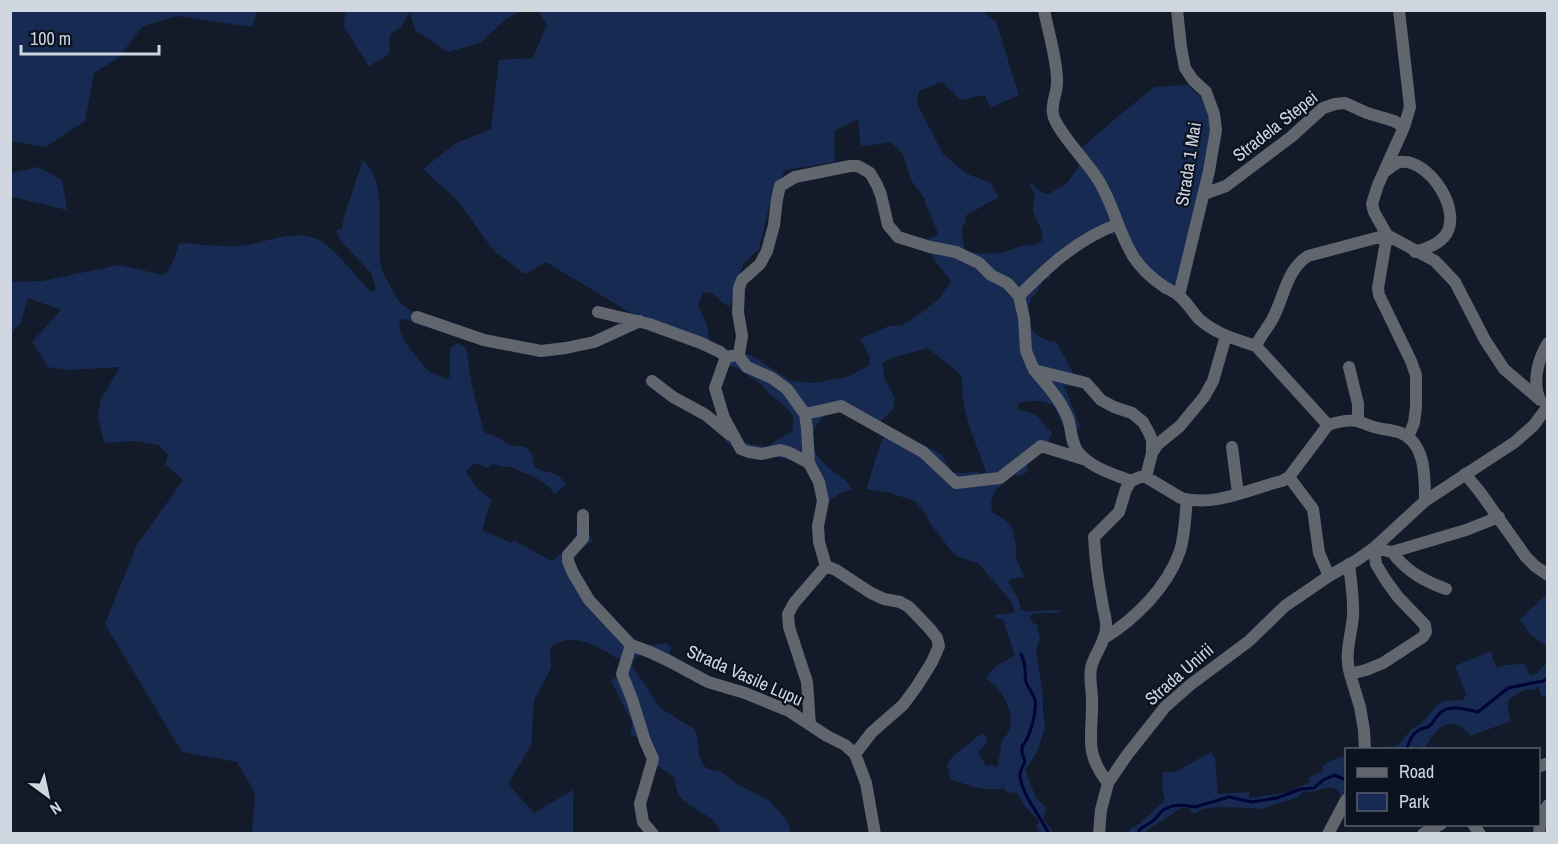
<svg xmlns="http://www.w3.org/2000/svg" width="1558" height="844" font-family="'Archivo Narrow',sans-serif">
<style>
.green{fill:#172b52;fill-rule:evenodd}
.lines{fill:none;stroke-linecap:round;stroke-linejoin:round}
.stream{stroke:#000437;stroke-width:3}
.minor{stroke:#61666e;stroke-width:12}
.labels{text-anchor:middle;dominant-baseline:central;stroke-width:4.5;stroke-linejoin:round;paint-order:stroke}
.street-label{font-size:18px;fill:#d0d6e0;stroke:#0b1220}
</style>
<rect width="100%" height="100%" fill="#131b2a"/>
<path class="green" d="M 11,10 L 257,10 L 257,11 L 252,27 L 177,16 L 143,26 L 119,57 L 94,73 L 85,121 L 46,147 L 11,141 Z
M 345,11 L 345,10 L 520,11 L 505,20 L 480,43 L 448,52 L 415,30 L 410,12 L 401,27 L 390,35 L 389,54 L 369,66 L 344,27 Z
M 538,11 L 983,11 L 996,22 L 1019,95 L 990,108 L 985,95 L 961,100 L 942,82 L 919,91 L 917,104 L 943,154 L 967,174 L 989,182 L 999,197 L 965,216 L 966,221 C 957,233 965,238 964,250 C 975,254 991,255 1003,252 C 1014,250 1022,243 1032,246 L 1042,241 C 1045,223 1027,217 1035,196 L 1028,181 L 1043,193 L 1049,194 L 1067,183 L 1082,162 L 1075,153 L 1132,105 L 1155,87 L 1188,85 L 1204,101 L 1211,126 L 1197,205 L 1177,285 L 1169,284 L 1164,295 L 1130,260 L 1116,235 L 1106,234 L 1097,237 L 1051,270 L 1050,279 L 1046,278 L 1043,280 C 1041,284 1039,289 1036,293 C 1033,297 1032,295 1030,301 C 1023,322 1033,340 1056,342 L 1074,374 L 1083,376 L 1085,380 L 1080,385 L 1064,386 L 1080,426 L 1076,429 L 1082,448 C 1067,433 1062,426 1054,406 C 1042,399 1030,401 1018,403 L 1018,410 C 1039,412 1038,419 1052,433 L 1044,451 L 1027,462 L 1028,472 L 1017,476 L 1014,473 C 1007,478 1004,485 996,489 L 991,501 L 992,512 L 1005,520 L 1012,527 L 1016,545 L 1016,558 L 1024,577 L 1012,579 L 1008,582 L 1019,601 L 1021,610 C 1029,614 1049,609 1060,610 L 1061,613 L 1036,613 L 1029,616 L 1034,624 L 1037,624 L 1040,639 L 1036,649 L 1043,697 L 1043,715 L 1045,727 L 1037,752 L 1025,770 L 1036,798 L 1044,805 L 1046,810 L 1043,818 L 1052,830 L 1053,833 L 1045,832 L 1040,833 L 1036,826 L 1039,823 L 1037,819 L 1026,807 L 1016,792 L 1008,793 L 1003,788 C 983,792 970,785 951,780 L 948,773 L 951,773 L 947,765 L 952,757 L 982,733 L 987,738 L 986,744 L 978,752 L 986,766 L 993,765 L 996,768 L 998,765 L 1002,740 C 1017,728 1010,705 1000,691 C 996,686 991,682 986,678 L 995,667 L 1015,655 L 1003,619 L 996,619 L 995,615 L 1014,613 L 1015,611 L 1011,601 L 979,564 L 959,557 L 953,553 L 929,522 L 928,517 L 915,501 L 887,492 L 866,489 L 882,440 L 890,431 L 924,445 L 942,455 L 952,473 L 963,473 L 978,472 L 981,474 L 986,471 C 974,437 961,413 962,376 L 928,348 L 894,357 L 882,363 L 885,380 L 895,398 L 893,409 L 879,423 C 867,419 838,406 826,414 C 824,416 822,418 820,421 C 805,437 813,455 829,468 C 838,475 847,479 852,490 L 840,493 L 828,502 C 823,493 816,476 808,469 C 793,456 763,455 743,457 L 725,440 L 733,430 L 742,442 L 767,447 L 793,430 L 793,416 L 788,409 L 769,393 L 761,384 L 735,367 L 728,366 L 722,356 L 634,315 L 546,262 L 525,274 L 493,250 L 458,201 L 423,169 L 456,143 L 491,129 L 499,60 L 533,58 L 547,24 ZM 858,119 L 861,147 L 890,142 L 903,154 L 911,180 L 925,199 L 925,202 L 938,233 L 935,237 L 927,239 L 933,258 L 951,281 L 950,285 L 946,288 L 939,299 L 920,314 L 901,326 L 889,326 L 860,339 L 870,357 L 869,365 L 850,376 L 815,383 L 791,381 L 751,355 L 733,353 L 710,344 L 707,325 L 698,305 L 703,292 L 712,293 L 723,303 L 730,307 L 743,264 L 759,249 L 770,203 L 785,170 L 835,162 L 834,131 Z
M 363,160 C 392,187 372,238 383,273 C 385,277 388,282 390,285 C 393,292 397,300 403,305 C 410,311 419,315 428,318 L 424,327 L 406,319 L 400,320 L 399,328 L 402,337 L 410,349 L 428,371 L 446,379 L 450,377 L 450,348 L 458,343 L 466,348 L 472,386 L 484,432 L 501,439 L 509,445 L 525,447 L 532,454 L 534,465 L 539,470 L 552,473 L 559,476 L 566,484 L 555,494 L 548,486 L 530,474 L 523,473 L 512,467 L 504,467 L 493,464 L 487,468 L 474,463 L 466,472 L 477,488 L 492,501 L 489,506 L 482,530 L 511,543 L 515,541 L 551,561 C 565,551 576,545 577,527 L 587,526 L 592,541 L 578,552 L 573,560 L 589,591 L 625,633 L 639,643 L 648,646 L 666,643 L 672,648 L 669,651 L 670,657 L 701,685 L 642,654 C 635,656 633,661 632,667 L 644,683 L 660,708 L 694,729 L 697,735 L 699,755 L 703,765 L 708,769 L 720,771 L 737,784 L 770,801 L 787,821 L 791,830 L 789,832 L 791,833 L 720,833 C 717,814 689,811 679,795 C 676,790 676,783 674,777 L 658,766 L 650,763 L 638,737 L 631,736 L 632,722 L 611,681 L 631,667 C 607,653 576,626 550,648 L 551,668 L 534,700 L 531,745 L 508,784 L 534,813 L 573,790 L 573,833 L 252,833 L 255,793 L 237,762 L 182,752 L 105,624 L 137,545 L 183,480 L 165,464 L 168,455 L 159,445 L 134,441 L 104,443 L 98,416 L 101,399 L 120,367 L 67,370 L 48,367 L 32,342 L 61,310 L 28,298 L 21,322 L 11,334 L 11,282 L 42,281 L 119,265 L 163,275 C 173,266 176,255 179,243 C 199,244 219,247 239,246 C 265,244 291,228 317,239 C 334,247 354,274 367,288 L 373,292 L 376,289 L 371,273 L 340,240 L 336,231 L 342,229 L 344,217 Z
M 38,167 L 62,180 L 67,210 L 13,197 L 11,200 L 11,173 Z
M 1547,594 L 1547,647 L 1529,633 L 1520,619 Z
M 1491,651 L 1492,657 L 1497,668 L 1505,665 L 1524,664 L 1530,675 L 1536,674 L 1547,662 L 1547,696 L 1541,696 L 1539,688 L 1538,687 L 1533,690 L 1526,689 C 1507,700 1504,698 1511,721 L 1470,736 C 1467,729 1470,733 1463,729 C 1460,727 1458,724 1454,724 C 1441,721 1429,739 1425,749 L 1422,749 L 1416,745 L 1412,749 L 1381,749 L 1386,746 L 1392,747 L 1398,745 L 1412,729 L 1421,724 L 1437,705 L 1444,701 L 1461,700 L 1464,699 L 1466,694 L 1455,666 Z
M 1211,752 L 1215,758 L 1218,794 L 1249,792 L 1249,798 L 1290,792 L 1310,782 L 1308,778 L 1324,770 L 1322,766 C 1329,761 1338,757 1346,757 L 1346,799 L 1342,798 L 1338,790 C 1323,783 1317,795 1304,791 L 1298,797 L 1261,809 L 1255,808 L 1216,807 L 1202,809 L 1194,814 L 1188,808 L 1183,807 L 1143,833 L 1129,834 L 1130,829 L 1141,823 L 1141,821 L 1146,818 L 1165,800 L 1162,786 L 1163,772 L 1175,772 Z"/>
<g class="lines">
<path class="stream" d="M 1021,654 C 1027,665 1024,671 1026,682 C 1028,688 1033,693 1035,700 C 1037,710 1030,739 1022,746 L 1022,752 L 1025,762 C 1023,766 1020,770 1020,775 C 1021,794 1041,817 1049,834
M 1406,750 C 1410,742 1410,735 1419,730 C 1422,728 1425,728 1428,727 C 1434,723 1436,716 1441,712 C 1451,704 1468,710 1478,712 L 1508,688 L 1543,681 L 1548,678
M 1138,834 L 1140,829 L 1153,821 L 1163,810 L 1172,806 L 1183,805 L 1195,807 L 1229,797 L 1252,802 L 1277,798 L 1301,789 L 1314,788 L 1323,780 L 1334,775 L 1346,780"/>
<path class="minor" d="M 1044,10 C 1048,31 1058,63 1057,83 C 1057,93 1051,103 1053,114 C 1055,129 1087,162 1097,178 C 1113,202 1118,232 1133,256 C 1141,269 1154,280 1166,288 C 1170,290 1175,292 1178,295 C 1186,301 1192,311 1199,319 C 1216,334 1235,339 1256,346
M 1177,10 L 1181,47 L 1185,68 L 1193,80 L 1206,92 L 1214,114 L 1216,130 L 1209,171 L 1179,295
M 1399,10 L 1410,107 L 1404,127 L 1378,185 L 1372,204 L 1374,212 L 1387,235 L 1435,261 L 1455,282 L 1485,340 L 1504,369 L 1539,399
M 1384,172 C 1389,169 1394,163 1400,162 C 1429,158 1465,213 1444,237 C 1437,245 1426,249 1415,252
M 1204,194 L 1226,186 L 1291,137 L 1323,108 L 1335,104 L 1345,103 L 1367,113 L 1394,121 L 1404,127
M 1387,235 L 1378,288 L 1379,295 L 1411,361 L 1416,375 L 1416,407 L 1414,423 L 1408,437
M 1019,296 C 1050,265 1076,240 1118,224
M 598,312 L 649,324 L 701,343 L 720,352 L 726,357 L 732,356
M 417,317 L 484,340 L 541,351 L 566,348 L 594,342 L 640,321
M 726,357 L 715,388 L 724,418 L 741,449 L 749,452 L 762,454 L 780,450 L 788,452 L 809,463
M 1349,367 L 1358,404 L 1358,421
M 1034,370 C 1046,384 1059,398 1067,416 C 1072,427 1070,442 1078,452 C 1091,468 1113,474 1131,481 L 1126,489 L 1119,512 L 1094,537 C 1095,558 1098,580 1102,601 C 1103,611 1107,619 1106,629 C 1105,643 1094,654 1091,668 C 1089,678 1092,689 1092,700 C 1093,736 1083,751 1108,783
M 652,381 L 673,397 L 706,415 L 730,435
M 1540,400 C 1532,382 1538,359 1548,343
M 805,414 L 841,406 L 923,452 L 956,483 L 1000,478 L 1041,446 L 1083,459
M 1328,425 L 1256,346 C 1260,336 1268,328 1273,318 C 1284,297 1287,269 1308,256 L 1387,235
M 1328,425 C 1337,422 1351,419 1360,422 C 1366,424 1372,427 1378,428 C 1386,430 1394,430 1401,433 C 1426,444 1425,478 1425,501
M 1232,447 L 1238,494
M 1465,474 L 1480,492 L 1526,557 L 1535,566 L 1548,575
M 1146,477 L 1152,453 L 1158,444 L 1180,426 L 1204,397 L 1213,381 L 1226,336
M 1289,477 L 1313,509 L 1319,553 L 1329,576
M 1131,481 L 1140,477 L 1146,477 L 1181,498 C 1216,507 1249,489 1282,481 L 1289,477 L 1328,425
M 583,515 L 583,538 L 568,555 L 568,561 L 573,573 L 589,600 L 631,645 L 650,652 L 671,662 L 708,682 L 745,693 L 789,711 L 827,736 L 845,745 L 855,754 L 866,783 L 875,834
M 1392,552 C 1406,571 1424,581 1446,589
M 1349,564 C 1351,582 1354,599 1353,617 C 1351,636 1344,655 1350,674
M 826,566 L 836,570 L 871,593 L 884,599 L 900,602 L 909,607 L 930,629 L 937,638 L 939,646 L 932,662 L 917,686 L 903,705 L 872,732 L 855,754
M 1103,639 C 1135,619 1167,588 1180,551 C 1185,535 1185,516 1187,500
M 631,645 L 622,674 L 632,699 L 645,741 L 653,759 L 640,804 L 643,822 L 653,834
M 810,725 L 807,682 L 789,627 L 788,614 L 794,603 L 826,566 L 819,542 L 818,526 L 823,501 L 819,482 L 809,463 L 807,429 L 805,414 L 787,389 L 772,378 L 747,367 L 740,358 L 739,354 L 742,336 L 738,312 L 739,288 L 742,280 L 760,264 L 767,251 L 774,225 L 777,199 L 780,186 L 795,177 L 850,166 L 858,166 L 870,173 L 877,185 L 881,195 L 888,225 L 898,237 L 930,247 L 956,252 L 979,263 L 991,275 L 1007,283 L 1019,296 L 1024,318 L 1026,351 L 1034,370 L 1086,383 L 1101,400 L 1114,407 L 1132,413 L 1143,422 L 1149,433 L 1152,440 L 1152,453
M 1365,750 L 1364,730 L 1360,707 L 1350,674 L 1366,670 L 1383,663 L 1423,637 L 1426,632 L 1425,625 L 1398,597 L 1385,579 L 1376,564 L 1374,548 L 1392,552 L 1466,530 L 1499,517
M 1538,767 L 1548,763
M 1473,824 L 1480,834
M 1099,834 L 1101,810 L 1108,783 L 1127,755 L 1165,707 L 1190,685 L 1249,641 L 1285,606 L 1329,576 L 1357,560 L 1374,548 L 1425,501 L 1515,442 L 1534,425 L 1548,406
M 1328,834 L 1346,800
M 1423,834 L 1441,824
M 1539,834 L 1541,816 L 1548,805"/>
</g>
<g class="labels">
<g class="street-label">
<text transform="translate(1275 126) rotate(-38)">Stradela Stepei</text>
<text transform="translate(1188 164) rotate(-81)">Strada 1 Mai</text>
<text transform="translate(1179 674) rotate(-41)">Strada Unirii</text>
<text transform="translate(745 675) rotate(24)">Strada Vasile Lupu</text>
</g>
</g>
<rect width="1558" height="844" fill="none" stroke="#d0d6e0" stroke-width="24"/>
<rect x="1345" y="748" width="195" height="78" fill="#0b1220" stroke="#5a606d" stroke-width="1.5"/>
<rect x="1357" y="768" width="30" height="9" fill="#61666e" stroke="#5a606d" stroke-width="1.5"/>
<text x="1399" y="778" font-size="18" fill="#d0d6e0">Road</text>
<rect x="1357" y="793" width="30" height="18" fill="#172b52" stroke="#5a606d" stroke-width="1.5"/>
<text x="1399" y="808" font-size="18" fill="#d0d6e0">Park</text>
<g transform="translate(48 796) rotate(147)" stroke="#0b1220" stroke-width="4.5" paint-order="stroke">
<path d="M0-4.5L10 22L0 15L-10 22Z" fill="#d0d6e0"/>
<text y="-9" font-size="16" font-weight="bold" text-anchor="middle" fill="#d0d6e0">N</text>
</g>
<path d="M21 45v9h138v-9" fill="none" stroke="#d0d6e0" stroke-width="3"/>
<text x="30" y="45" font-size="18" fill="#d0d6e0" stroke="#0b1220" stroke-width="4.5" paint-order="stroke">100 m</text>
</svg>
